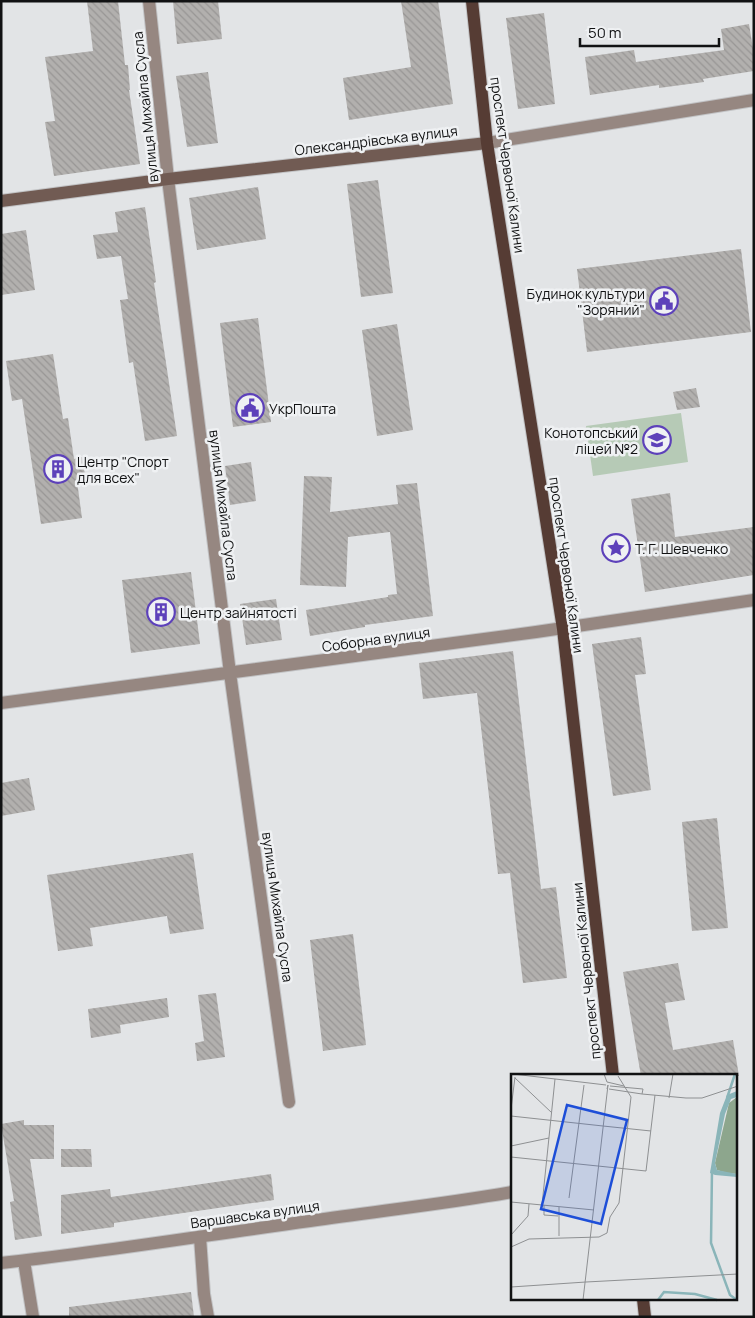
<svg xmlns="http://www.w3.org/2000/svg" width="755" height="1318" font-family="Manrope,sans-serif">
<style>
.pitch{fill:#b6cab6}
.building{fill:url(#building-back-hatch)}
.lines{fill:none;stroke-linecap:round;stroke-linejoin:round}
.street-casing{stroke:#c1c2c4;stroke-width:14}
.secondary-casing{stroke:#c1c2c4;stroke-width:14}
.primary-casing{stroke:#c1c2c4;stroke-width:14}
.street{stroke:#968781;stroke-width:12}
.secondary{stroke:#715b53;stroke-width:12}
.primary{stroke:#563c34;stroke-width:12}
.labels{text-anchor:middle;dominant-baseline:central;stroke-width:5;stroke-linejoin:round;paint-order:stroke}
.street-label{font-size:14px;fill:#111213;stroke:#eff1f3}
.poi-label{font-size:14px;fill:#111213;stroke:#eff1f3;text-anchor:start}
.inset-river{fill:none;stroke:#8ab5b9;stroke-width:2.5}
.inset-road{fill:none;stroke:#8e9092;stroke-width:1}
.view{fill:#1d4ed8;fill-opacity:0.15;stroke:#1d4ed8;stroke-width:2.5}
.inset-edge{fill:none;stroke:#111213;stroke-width:2.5}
</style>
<defs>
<pattern id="building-back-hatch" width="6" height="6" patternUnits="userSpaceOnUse" patternTransform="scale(1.25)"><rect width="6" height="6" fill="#b2b0ae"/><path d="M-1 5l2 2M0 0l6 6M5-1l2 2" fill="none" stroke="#989695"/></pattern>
</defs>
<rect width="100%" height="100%" fill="#e2e4e6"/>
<path class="pitch" d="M 681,413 L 688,462 L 593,476 L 586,426 Z"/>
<path class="building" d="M 87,1 L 118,1 L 125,65 L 128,65 L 130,90 L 129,90 L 140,164 L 54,176 L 45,122 L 55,121 L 45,57 L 93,51 Z
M 173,1 L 218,1 L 222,39 L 177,44 Z
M 401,1 L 438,1 L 453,104 L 349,120 L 343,78 L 411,67 Z
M 544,13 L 555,104 L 518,109 L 506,18 Z
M 749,24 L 754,55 L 754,71 L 703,79 L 704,82 L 659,88 L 659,85 L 590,95 L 585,57 L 634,50 L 636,62 L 724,50 L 721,29 Z
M 208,72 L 218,143 L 187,147 L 176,76 Z
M 378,180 L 393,293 L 361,297 L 347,184 Z
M 258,187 L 266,239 L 197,250 L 189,198 Z
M 145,207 L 156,282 L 154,283 L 177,436 L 145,441 L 133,362 L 129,363 L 120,300 L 128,299 L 121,256 L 97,259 L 93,235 L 118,232 L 115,212 Z
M 26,230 L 35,290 L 1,295 L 1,234 Z
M 741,249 L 751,332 L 587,352 L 577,269 Z
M 258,318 L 271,422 L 233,427 L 220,323 Z
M 397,324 L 413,430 L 377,436 L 362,330 Z
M 53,354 L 63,419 L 68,418 L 74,459 L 82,457 L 86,480 L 77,481 L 82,518 L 41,524 L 22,399 L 12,401 L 6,361 Z
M 696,388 L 700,407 L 677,410 L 673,392 Z
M 251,462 L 256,501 L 230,505 L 225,466 Z
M 304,476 L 332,477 L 330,512 L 398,504 L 396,485 L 417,483 L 433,616 L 365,625 L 365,627 L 310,636 L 306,610 L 388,597 L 388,595 L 397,594 L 390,532 L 348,537 L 346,587 L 300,585 Z
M 670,493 L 675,537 L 754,527 L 754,575 L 645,592 L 631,499 Z
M 191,572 L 200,644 L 131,653 L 122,580 Z
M 276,599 L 282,640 L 246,645 L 240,604 Z
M 641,637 L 646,674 L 635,675 L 651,790 L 613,796 L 592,644 Z
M 513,651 L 541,889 L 556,887 L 567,978 L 523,983 L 510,873 L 498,874 L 477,693 L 423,699 L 419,663 Z
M 29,778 L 35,810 L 1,816 L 1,783 Z
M 717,818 L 728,928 L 692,931 L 682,822 Z
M 193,853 L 204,929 L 170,934 L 167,916 L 90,928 L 93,946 L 58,951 L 47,875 Z
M 353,934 L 366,1045 L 323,1051 L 310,940 Z
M 678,963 L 685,1000 L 665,1003 L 673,1050 L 733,1040 L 739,1076 L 641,1076 L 623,972 Z
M 216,993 L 225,1057 L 197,1061 L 195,1043 L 204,1041 L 198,995 Z
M 167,998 L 169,1017 L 120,1025 L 121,1033 L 91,1038 L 88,1009 Z
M 24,1120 L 24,1125 L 54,1125 L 54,1159 L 30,1159 L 42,1236 L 15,1240 L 10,1202 L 14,1201 L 1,1124 Z
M 61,1149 L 91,1149 L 92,1167 L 61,1167 Z
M 271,1174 L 274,1200 L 114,1223 L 114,1227 L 61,1234 L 61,1195 L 110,1189 L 111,1197 Z
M 191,1292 L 194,1317 L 69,1317 L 69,1307 Z"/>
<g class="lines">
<defs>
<path id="street" d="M 149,1 L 168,179 L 230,673 L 289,1102
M 487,143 L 754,100
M 1,703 L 536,632 L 754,600
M 200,1237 L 204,1294 L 208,1317
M 24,1261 L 33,1317
M 1,1263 C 104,1252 207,1235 310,1221 C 377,1211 445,1204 512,1192"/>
<path id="secondary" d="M 1,201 L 168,179 L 487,143"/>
<path id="primary" d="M 472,1 L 487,143 L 563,629 L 613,1076
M 643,1299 L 645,1317"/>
</defs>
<use href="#street" class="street-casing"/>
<use href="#secondary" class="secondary-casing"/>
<use href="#primary" class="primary-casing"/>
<use href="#street" class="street"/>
<use href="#secondary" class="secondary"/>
<use href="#primary" class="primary"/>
</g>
<defs>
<symbol id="civic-ring" viewBox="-11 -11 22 22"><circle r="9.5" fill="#eff1f3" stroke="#5d41ba" stroke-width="1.5"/><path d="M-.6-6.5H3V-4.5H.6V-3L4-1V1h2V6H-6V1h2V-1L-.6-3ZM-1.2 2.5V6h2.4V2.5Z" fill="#5d41ba"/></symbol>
<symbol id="school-ring" viewBox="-11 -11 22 22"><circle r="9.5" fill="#eff1f3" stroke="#5d41ba" stroke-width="1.5"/><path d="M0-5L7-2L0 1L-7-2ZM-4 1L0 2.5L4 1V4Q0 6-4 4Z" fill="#5d41ba"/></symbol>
<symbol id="building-ring" viewBox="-11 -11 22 22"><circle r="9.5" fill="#eff1f3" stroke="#5d41ba" stroke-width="1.5"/><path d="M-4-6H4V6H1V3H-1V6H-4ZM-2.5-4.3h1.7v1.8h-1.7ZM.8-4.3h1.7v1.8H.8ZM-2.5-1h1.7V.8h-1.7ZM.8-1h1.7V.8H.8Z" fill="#5d41ba"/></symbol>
<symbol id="sight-ring" viewBox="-11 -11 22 22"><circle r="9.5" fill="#eff1f3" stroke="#5d41ba" stroke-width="1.5"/><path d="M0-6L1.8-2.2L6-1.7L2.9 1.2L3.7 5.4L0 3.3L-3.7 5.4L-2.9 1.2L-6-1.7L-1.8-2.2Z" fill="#5d41ba"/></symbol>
</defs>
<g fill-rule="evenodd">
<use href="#civic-ring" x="648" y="285" width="32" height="32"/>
<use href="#civic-ring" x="234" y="392" width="32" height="32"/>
<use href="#school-ring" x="641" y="424" width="32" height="32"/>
<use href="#building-ring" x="42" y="453" width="32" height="32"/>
<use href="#sight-ring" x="600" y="532" width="32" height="32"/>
<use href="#building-ring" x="145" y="596" width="32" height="32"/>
</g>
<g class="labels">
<g class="street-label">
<text transform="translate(145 107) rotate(-96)">вулиця Михайла Сусла</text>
<text transform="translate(376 140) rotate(-7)">Олександрівська вулиця</text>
<text transform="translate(508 165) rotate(82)">проспект Червоної Калини</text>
<text transform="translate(224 505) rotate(83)">вулиця Михайла Сусла</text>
<text transform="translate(567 565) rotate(82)">проспект Червоної Калини</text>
<text transform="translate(376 639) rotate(-8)">Соборна вулиця</text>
<text transform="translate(278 907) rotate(82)">вулиця Михайла Сусла</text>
<text transform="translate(586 971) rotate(-96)">проспект Червоної Калини</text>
<text transform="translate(255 1214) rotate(-8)">Варшавська вулиця</text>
</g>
<g class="poi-label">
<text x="645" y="293" text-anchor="end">Будинок культури<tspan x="645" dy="16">"Зоряний"</tspan></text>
<text x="269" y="408">УкрПошта</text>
<text x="638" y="432" text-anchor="end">Конотопський<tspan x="638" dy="16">ліцей №2</tspan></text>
<text x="77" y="461">Центр "Спорт<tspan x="77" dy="16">для всех"</tspan></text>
<text x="635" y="548">Т. Г. Шевченко</text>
<text x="180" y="612">Центр зайнятості</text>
</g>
</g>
<g transform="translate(511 1074)">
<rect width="226" height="226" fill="#e2e4e6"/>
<path d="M 226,23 L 226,100 L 216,99 L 206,96 L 204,89 L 218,29 Z" fill="#8da68d"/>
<path d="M 226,17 L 226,23 L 220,25 L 214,40 L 204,89 L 206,96 L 226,100 L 226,103 L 204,101 L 199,99 L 209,39 L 216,21 Z" fill="#8ab5b9"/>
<path class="inset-river" d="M 216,24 L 224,0M 201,96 L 200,169 L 219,221 L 226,226M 147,226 L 153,218 L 184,220 L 206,226"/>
<path class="inset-road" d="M 2,0 L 95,11M 93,0 L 96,8 L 113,12M 4,4 L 41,39M 99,12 L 132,15 L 131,20 L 175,24 L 191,24 L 227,12M 98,15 L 131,20M 158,24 L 162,0M 0,35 L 4,3M 0,42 L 92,52M 92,52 L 140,57M 0,72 L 38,64M 0,83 L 135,97 L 144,21M 58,124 L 73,11M 0,128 L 83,136M 31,131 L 44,5M 33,131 L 33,141 L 47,142M 48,133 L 48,162M 0,161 L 17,142 L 18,130M 0,173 L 18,165 L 88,163 L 96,159 L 99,143 L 108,129 L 120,23 L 107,2M 75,208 L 227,200M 0,213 L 75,208M 72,226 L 97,11 L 96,15"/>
<path class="view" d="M 56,31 L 116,46 L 90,150 L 30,135 Z"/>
<rect width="226" height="226" class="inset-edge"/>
</g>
<rect width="755" height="1318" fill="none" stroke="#111213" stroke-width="5"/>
<path d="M580 38v8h139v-8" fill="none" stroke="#111213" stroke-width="2.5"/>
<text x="588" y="38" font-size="15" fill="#111213" stroke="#eff1f3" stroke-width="4" paint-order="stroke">50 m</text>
</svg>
